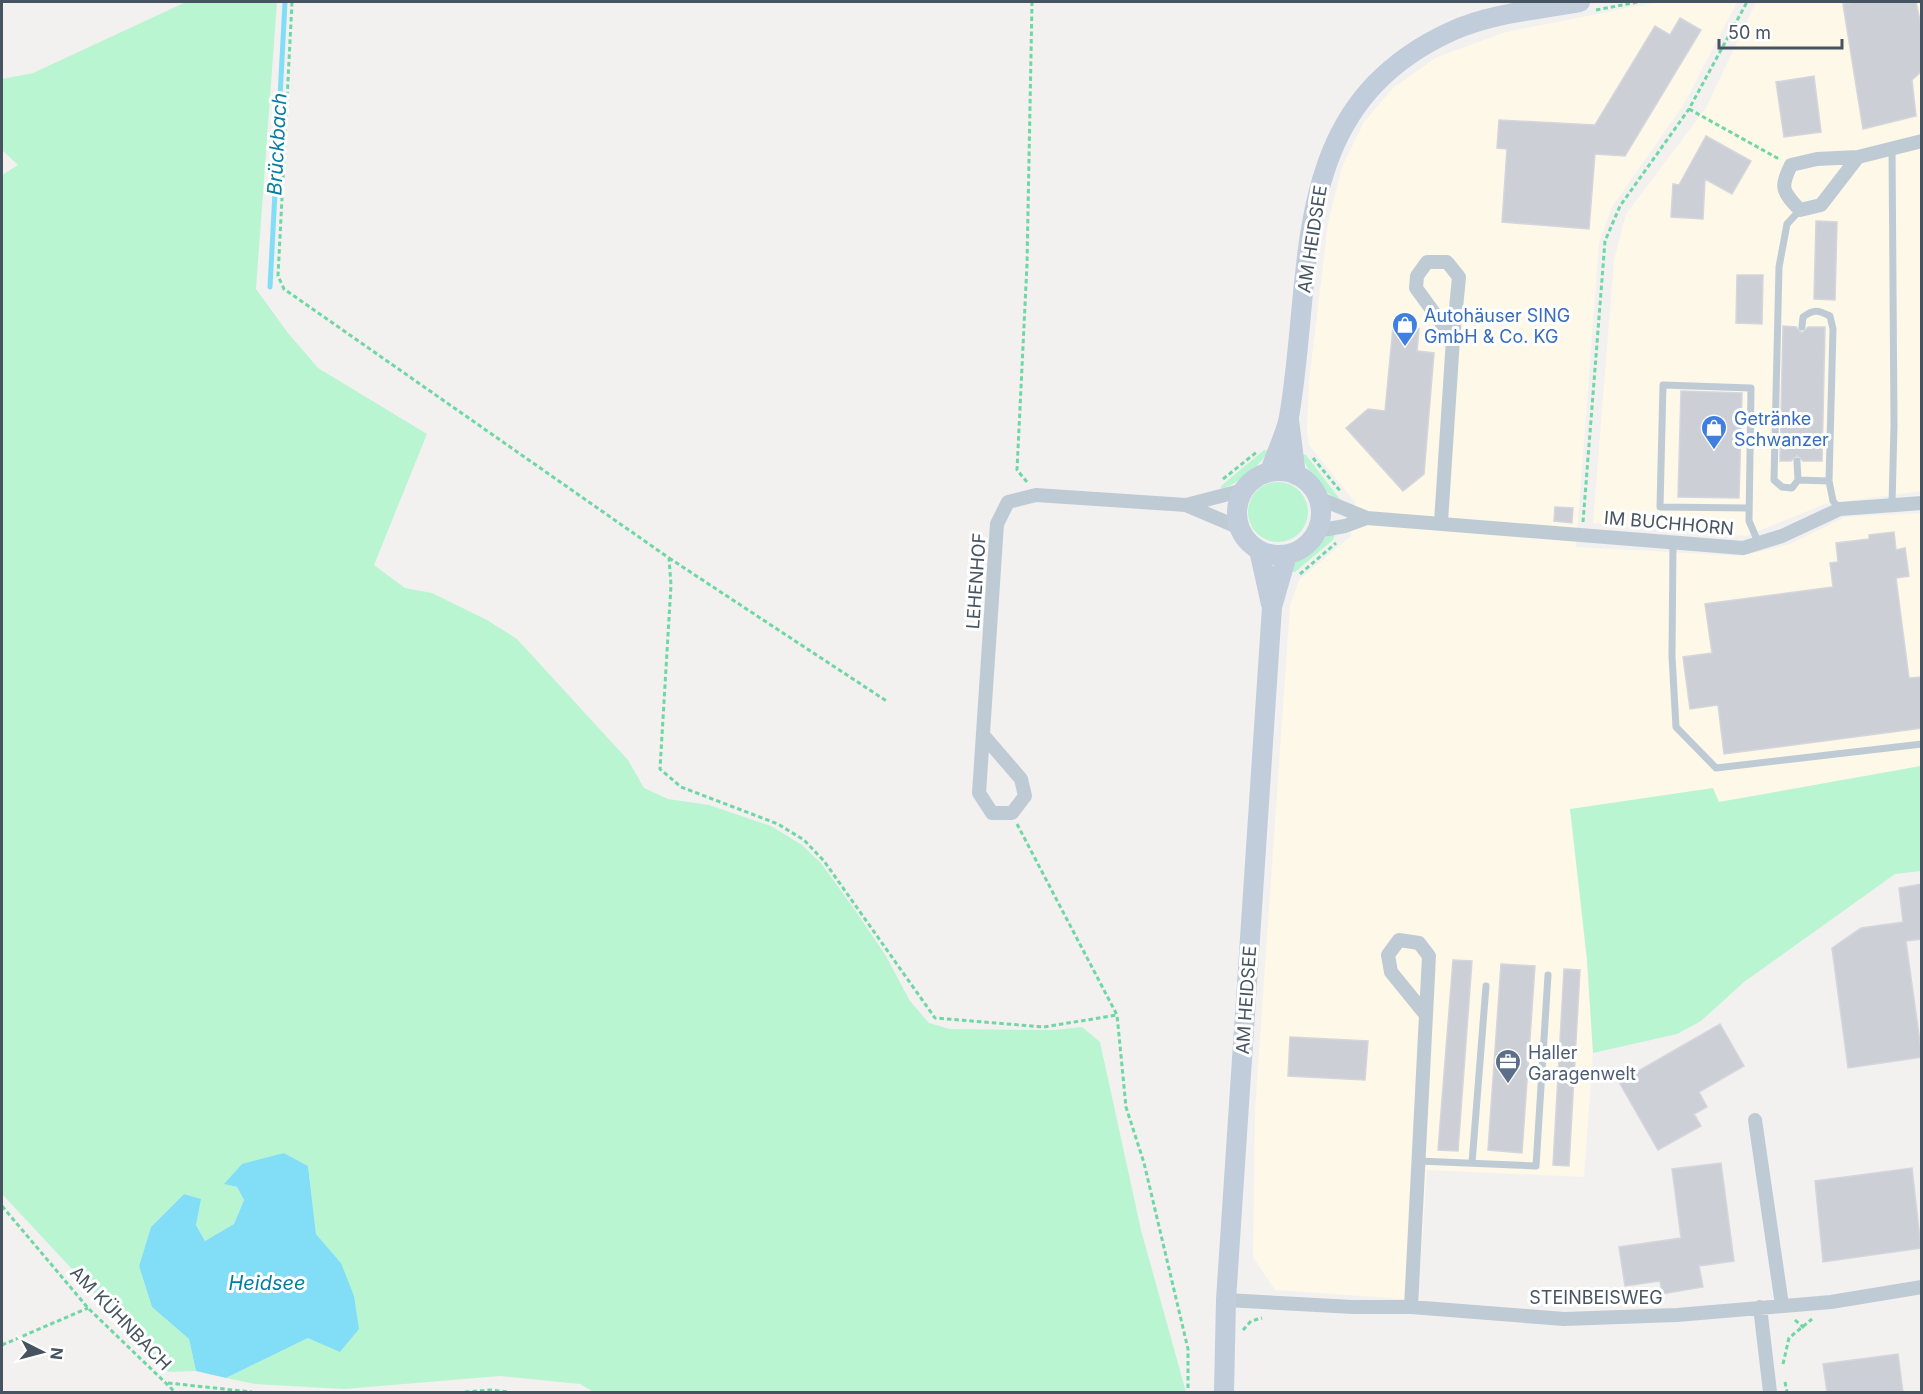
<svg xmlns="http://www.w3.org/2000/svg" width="1923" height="1394" font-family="Inter,sans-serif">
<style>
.commercial{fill:#fef8e9}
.green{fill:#baf5d1}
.water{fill:#82ddf7}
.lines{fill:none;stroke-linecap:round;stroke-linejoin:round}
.stream{stroke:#82ddf7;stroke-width:5}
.building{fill:#cccfd6;stroke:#d4d6dc;stroke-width:1.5}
.path{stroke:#6ed7a4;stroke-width:3;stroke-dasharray:4.5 3;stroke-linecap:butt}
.lane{stroke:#bfcbd4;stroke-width:7}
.street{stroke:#bfcbd4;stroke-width:14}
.secondary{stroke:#c1cddb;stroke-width:20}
.labels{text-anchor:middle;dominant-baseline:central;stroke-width:6;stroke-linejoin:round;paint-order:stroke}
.street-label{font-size:18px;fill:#465360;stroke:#fff}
.shop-label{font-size:18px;fill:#366cbe;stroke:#fff;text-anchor:start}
.service-label{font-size:18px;fill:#4e5e75;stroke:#fff;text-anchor:start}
.water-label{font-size:20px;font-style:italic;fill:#037da0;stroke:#fff}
</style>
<rect width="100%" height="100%" fill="#f3f0f0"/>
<path class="commercial" d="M 1658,2 L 1737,2 L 1684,104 L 1612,207 L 1599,243 L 1576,547 L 1742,556 L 1790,544 L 1845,517 L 1921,513 L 1921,766 L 1719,802 L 1587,960 L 1593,1053 L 1584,1177 L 1427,1170 L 1418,1300 L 1275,1290 L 1253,1257 L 1255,1111 L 1290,606 L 1299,580 L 1351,536 L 1355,502 L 1309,445 L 1307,432 L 1309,382 L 1328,223 L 1342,167 L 1364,122 L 1393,88 L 1437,57 L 1506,32 Z
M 1756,2 L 1921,2 L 1921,491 L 1825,504 L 1746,536 L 1593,523 L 1614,260 L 1626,214 L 1706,108 Z"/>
<path class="green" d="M 186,2 L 277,2 L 256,289 L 288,333 L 318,368 L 427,434 L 374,565 L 405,588 L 432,593 L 487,620 L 517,639 L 628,760 L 644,788 L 668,799 L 709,805 L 771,826 L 802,845 L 821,863 L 855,910 L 886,956 L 910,1001 L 929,1023 L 950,1029 L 1054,1030 L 1082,1027 L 1100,1042 L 1141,1230 L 1186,1392 L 594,1392 L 580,1384 L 500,1376 L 344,1389 L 255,1384 L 226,1378 L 308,1338 L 341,1263 L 316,1234 L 308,1166 L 284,1153 L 242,1165 L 225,1184 L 237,1187 L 244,1200 L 234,1224 L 205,1241 L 196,1225 L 200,1199 L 184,1194 L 151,1227 L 139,1266 L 152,1307 L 189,1339 L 196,1371 L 168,1372 L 2,1194 L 2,175 L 18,165 L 2,150 L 2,79 L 33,73 Z
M 1264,450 L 1269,451 C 1258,467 1240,483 1221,489 L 1221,486 Z
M 1301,454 L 1306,455 L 1342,502 C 1321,491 1310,476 1301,454 Z
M1248 512a30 30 0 1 1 60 0a30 30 0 1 1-60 0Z
M 1336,532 L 1333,540 L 1295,572 L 1289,571 C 1301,554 1317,541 1336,532 Z
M 1921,766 L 1921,871 L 1895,874 L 1744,982 L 1701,1021 L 1677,1034 L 1593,1053 L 1587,960 L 1570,809 L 1713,788 L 1719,802 Z"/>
<path class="water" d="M 284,1153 L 308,1166 L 316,1234 L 341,1263 L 354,1296 L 359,1329 L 340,1352 L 308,1338 L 226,1378 L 196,1371 L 189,1339 L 152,1307 L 139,1266 L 151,1227 L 184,1194 L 201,1199 L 196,1225 L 205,1241 L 234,1224 L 244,1200 L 237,1187 L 224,1184 L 242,1164 Z"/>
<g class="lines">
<path class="stream" d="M 270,287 L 285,2"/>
</g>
<path class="building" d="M 1855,2 L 1916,2 L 1922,30 L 1922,71 L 1912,80 L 1916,116 L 1863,129 L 1843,4 Z
M 1680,18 L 1701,30 L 1625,156 L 1595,154 L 1589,229 L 1502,222 L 1507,149 L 1497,148 L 1499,120 L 1595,125 L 1655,26 L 1670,35 Z
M 1814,76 L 1821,132 L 1784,137 L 1776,82 Z
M 1706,136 L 1751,161 L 1732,194 L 1705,179 L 1703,219 L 1671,217 L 1673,184 L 1679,185 Z
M 1816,221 L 1837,222 L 1835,300 L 1814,299 Z
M 1737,275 L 1763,275 L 1762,324 L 1736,323 Z
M 1783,326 L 1796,327 L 1802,333 L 1808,327 L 1825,327 L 1822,461 L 1803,461 L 1797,455 L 1791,461 L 1780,461 Z
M 1393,327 L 1419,329 L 1417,351 L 1434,353 L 1424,474 L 1403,491 L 1346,428 L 1368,409 L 1385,411 Z
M 1681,391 L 1742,393 L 1739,498 L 1678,497 Z
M 1555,507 L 1573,508 L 1572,523 L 1554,521 Z
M 1894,532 L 1896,550 L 1905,548 L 1909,576 L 1896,578 L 1909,678 L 1922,677 L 1922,728 L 1724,754 L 1718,705 L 1690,709 L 1683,657 L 1712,653 L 1705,604 L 1833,587 L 1830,563 L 1838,562 L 1836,543 L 1869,539 L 1869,535 Z
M 1922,884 L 1922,939 L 1906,941 L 1922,1057 L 1848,1068 L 1832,948 L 1861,928 L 1903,922 L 1899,888 Z
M 1453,960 L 1472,961 L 1458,1151 L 1438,1150 Z
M 1501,964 L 1535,966 L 1522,1153 L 1488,1150 Z
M 1564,969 L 1580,970 L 1569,1166 L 1553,1165 Z
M 1720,1024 L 1744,1066 L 1699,1092 L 1707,1107 L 1694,1114 L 1701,1126 L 1658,1150 L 1619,1082 Z
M 1290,1037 L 1368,1041 L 1365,1080 L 1288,1076 Z
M 1721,1163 L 1734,1261 L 1699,1266 L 1703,1287 L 1662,1294 L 1660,1281 L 1625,1286 L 1619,1247 L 1681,1238 L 1672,1169 Z
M 1912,1168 L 1921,1248 L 1823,1262 L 1815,1181 Z
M 1898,1354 L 1903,1392 L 1827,1392 L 1823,1364 Z"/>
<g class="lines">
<path class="path" d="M 292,2 L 278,276 L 284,289 L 669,558 L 671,585 L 660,769 L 681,787 L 778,824 L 804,840 L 824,861 L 935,1018 L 1044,1027 L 1117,1015
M 1596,10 L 1638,2
M 1689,109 L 1779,159
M 1313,458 L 1341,492
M 1223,479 L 1258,451
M 1027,482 L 1017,470 L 1027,264 L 1032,2
M 1583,522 L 1605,241 L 1620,206 L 1689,109 L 1747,2
M 669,558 L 888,702
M 1300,574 L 1336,543
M 1017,824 L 1117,1015 L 1126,1107 L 1144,1163 L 1188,1349 L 1188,1392
M 2,1206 L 88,1308 L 175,1392
M 1795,1320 L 1804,1328
M 1243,1330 L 1251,1321 L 1262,1318
M 2,1345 L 88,1308
M 1783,1364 L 1789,1338 L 1812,1319
M 1785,1382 L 1787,1392
M 168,1383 L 252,1392
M 465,1392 L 489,1390 L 509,1392"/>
<path class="lane" d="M 1802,327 L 1803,317 C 1814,309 1818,310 1830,316 L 1833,329 L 1829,481 L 1833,501 L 1840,509
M 1797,461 L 1798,480 L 1792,488 L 1782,487 L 1774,480 L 1779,267 L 1787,224 L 1800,210
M 1798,480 L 1829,481
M 1892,505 L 1894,425 L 1892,147
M 1749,508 L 1660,507 L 1663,385 L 1751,388 L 1749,521 L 1759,544
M 1673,542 L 1672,656 L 1676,727 L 1716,768 L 1922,744
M 1418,1161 L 1536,1166 L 1548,975
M 1472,1163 L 1486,986"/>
<path class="street" d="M 1858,157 L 1821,205 L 1800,210 C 1782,191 1780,188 1791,165 L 1817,159 L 1858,157 L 1922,141
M 1318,498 L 1367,518 L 1743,548 L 1782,536 L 1840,509 L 1922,503
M 1186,505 L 1240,528
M 1441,522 L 1453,339 L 1416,288 L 1417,276 L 1427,262 L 1447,262 L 1459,277 L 1453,339
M 1317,531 L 1345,526 L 1367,518
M 984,736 L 1021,779 L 1025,796 L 1012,813 L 992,813 L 979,793 L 997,524 L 1008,502 L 1036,495 L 1186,505 L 1244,490
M 1755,1120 L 1782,1305
M 1226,1300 L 1353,1307 L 1411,1307 L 1564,1319 L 1677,1315 L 1831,1302 L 1922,1287
M 1411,1307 L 1429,956 L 1419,943 L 1399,940 L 1388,955 L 1391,972 L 1426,1015
M 1760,1307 L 1770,1392"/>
<path class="secondary" d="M 1289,420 L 1296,475
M1237 513a42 42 0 1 1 84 0a42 42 0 1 1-84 0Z
M 1270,472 C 1275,454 1286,435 1289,417 C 1315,266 1285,107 1452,31 C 1491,13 1538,10 1580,2
M 1259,550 L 1271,604
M 1224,1392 L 1226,1300 L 1272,607 L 1287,555"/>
</g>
<defs>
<symbol id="shop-pin" viewBox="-11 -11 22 30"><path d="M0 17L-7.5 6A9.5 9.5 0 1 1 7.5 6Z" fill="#3f7fe0" stroke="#fff"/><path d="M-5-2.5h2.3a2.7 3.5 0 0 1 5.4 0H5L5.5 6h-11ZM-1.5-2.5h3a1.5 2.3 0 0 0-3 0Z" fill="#fff"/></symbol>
<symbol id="office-pin" viewBox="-11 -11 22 30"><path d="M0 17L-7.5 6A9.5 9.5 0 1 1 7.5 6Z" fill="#5c6f8a" stroke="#fff"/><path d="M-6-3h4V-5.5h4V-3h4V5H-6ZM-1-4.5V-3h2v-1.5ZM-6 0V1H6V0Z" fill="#fff"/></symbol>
</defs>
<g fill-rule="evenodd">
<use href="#shop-pin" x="1390" y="310" width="30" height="40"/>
<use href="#shop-pin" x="1699" y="413" width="30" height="40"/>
<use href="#office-pin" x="1493" y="1047" width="30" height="40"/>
</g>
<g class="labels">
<g class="street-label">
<text transform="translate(1312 239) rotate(-81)">AM HEIDSEE</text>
<text transform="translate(1669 523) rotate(5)">IM BUCHHORN</text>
<text transform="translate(976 581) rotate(-86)">LEHENHOF</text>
<text transform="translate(1246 1000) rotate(-86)">AM HEIDSEE</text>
<text x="1596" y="1297">STEINBEISWEG</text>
<text transform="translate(121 1318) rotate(46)">AM KÜHNBACH</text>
</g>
<g class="shop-label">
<text x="1424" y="315">Autohäuser SING<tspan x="1424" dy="21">GmbH &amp; Co. KG</tspan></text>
<text x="1734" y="418">Getränke<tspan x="1734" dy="21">Schwanzer</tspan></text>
</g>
<g class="service-label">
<text x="1528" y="1052">Haller<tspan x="1528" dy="21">Garagenwelt</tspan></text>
</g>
<g class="water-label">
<text transform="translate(277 144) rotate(-87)">Brückbach</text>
<text x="267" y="1283">Heidsee</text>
</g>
</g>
<rect width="1923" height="1394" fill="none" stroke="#465360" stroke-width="6"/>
<g transform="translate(42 1352) rotate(96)" stroke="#ffffff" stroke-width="4.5" paint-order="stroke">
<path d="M0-4.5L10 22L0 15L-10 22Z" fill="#465360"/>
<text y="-9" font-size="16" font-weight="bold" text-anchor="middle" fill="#465360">N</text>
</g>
<path d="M1719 39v9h123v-9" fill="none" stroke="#465360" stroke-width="3"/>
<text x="1728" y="39" font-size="18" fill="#465360" stroke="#ffffff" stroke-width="4.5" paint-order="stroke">50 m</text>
</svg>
